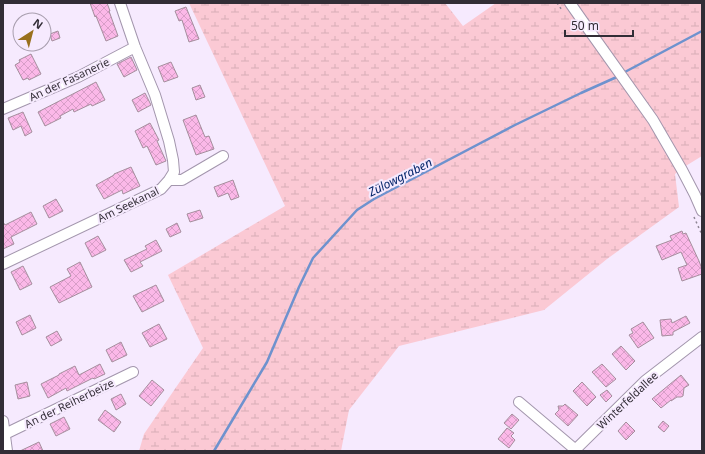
<svg xmlns="http://www.w3.org/2000/svg" width="705" height="454" font-family="'Noto Sans',sans-serif">
<style>
.wetland{fill:url(#wetland-marsh)}
.lines{fill:none;stroke-linecap:round;stroke-linejoin:round}
.stream{stroke:#6e92ce;stroke-width:2.5}
.building{fill:url(#building-cross-hatch);stroke:#a58e9d}
.minor-casing{stroke:#a396ad;stroke-width:12}
.path{stroke:#8e8694;stroke-width:1.5;stroke-dasharray:2 3;stroke-linecap:butt}
.minor{stroke:#fff;stroke-width:10}
.labels{text-anchor:middle;dominant-baseline:central;stroke-width:4;stroke-linejoin:round;paint-order:stroke}
.street-label{font-size:11px;fill:#322d36;stroke:#f6eafe}
.water-label{font-size:12px;font-style:italic;fill:#002268;stroke:#f6eafe}
</style>
<defs>
<pattern id="wetland-marsh" width="20" height="14" patternUnits="userSpaceOnUse"><rect width="20" height="14" fill="#fbc9d4"/><path d="M1 5h8M5 5V1M11 12h8M15 12V8" fill="none" stroke="#d8adb7"/></pattern>
<pattern id="building-cross-hatch" width="8" height="8" patternUnits="userSpaceOnUse"><rect width="8" height="8" fill="#fbb8e8"/><path d="M0 0l8 8M0 8l8-8" fill="none" stroke="#d89ec8"/></pattern>
</defs>
<rect width="100%" height="100%" fill="#f6eafe"/>
<path class="wetland" d="M 189,3 L 445,3 L 463,26 L 496,3 L 702,3 L 702,156 L 684,167 L 675,174 L 679,207 L 607,259 L 544,310 L 399,346 L 349,410 L 341,451 L 139,451 L 144,434 L 203,348 L 168,275 L 285,206 Z"/>
<g class="lines">
<path class="stream" d="M 623,73 L 702,31
M 214,451 L 267,362 L 299,287 L 313,258 L 357,210 L 374,199 L 515,125 L 581,93 L 619,76"/>
</g>
<path class="building" d="M 90,3 L 107,3 L 110,11 L 109,11 L 118,36 L 106,41 L 96,16 L 95,17 Z
M 186,7 L 199,39 L 189,42 L 182,20 L 179,21 L 175,11 Z
M 58,31 L 60,38 L 52,41 L 50,34 Z
M 31,54 L 41,74 L 29,80 L 28,78 L 23,80 L 15,65 L 20,62 L 19,60 Z
M 131,57 L 137,70 L 124,77 L 117,64 Z
M 171,62 L 178,77 L 164,82 L 158,67 Z
M 96,82 L 105,100 L 92,106 L 91,104 L 74,112 L 73,109 L 60,116 L 61,118 L 45,126 L 38,112 Z
M 200,85 L 205,97 L 196,100 L 192,88 Z
M 145,93 L 151,105 L 138,112 L 132,100 Z
M 23,112 L 32,132 L 25,136 L 21,126 L 13,130 L 8,118 Z
M 196,115 L 205,137 L 209,136 L 214,149 L 196,155 L 183,120 Z
M 150,123 L 159,140 L 157,141 L 166,161 L 156,165 L 147,146 L 143,148 L 135,131 Z
M 131,167 L 140,186 L 123,194 L 122,190 L 104,199 L 96,185 L 114,175 L 114,174 Z
M 233,180 L 239,197 L 231,200 L 228,193 L 218,197 L 214,187 Z
M 56,199 L 63,211 L 49,218 L 43,206 Z
M 200,210 L 203,218 L 190,222 L 187,214 Z
M 31,212 L 37,224 L 11,237 L 14,244 L 3,249 L 3,222 L 5,225 Z
M 177,223 L 181,232 L 170,237 L 166,229 Z
M 682,231 L 683,234 L 686,233 L 699,261 L 702,269 L 702,274 L 682,281 L 678,268 L 687,265 L 681,252 L 662,260 L 656,246 L 672,240 L 670,236 Z
M 98,236 L 106,250 L 92,257 L 85,243 Z
M 156,240 L 162,251 L 140,262 L 143,266 L 131,272 L 124,260 L 147,249 L 145,246 Z
M 80,262 L 92,287 L 59,303 L 50,287 L 71,276 L 67,269 Z
M 23,266 L 32,284 L 20,290 L 11,272 Z
M 156,285 L 164,301 L 142,312 L 133,296 Z
M 30,315 L 36,328 L 22,335 L 16,322 Z
M 686,316 L 690,323 L 673,332 L 673,335 L 662,336 L 660,320 L 671,319 L 672,323 Z
M 643,322 L 654,338 L 638,348 L 629,335 L 633,333 L 631,329 Z
M 159,324 L 167,339 L 150,347 L 142,333 Z
M 57,331 L 62,340 L 51,346 L 46,337 Z
M 121,342 L 127,355 L 112,362 L 106,350 Z
M 621,346 L 635,361 L 626,370 L 612,354 Z
M 100,364 L 105,374 L 94,379 L 93,378 L 67,391 L 66,388 L 48,398 L 41,384 L 59,375 L 59,374 L 75,366 L 79,375 Z
M 602,364 L 616,379 L 606,387 L 592,372 Z
M 681,375 L 689,385 L 684,388 L 683,396 L 681,397 L 677,397 L 671,401 L 671,400 L 661,408 L 652,399 Z
M 152,380 L 164,390 L 151,406 L 139,396 Z
M 27,382 L 30,396 L 18,399 L 15,385 Z
M 582,382 L 596,397 L 587,406 L 573,391 Z
M 607,390 L 612,396 L 606,402 L 600,395 Z
M 121,394 L 126,404 L 116,410 L 111,399 Z
M 565,404 L 578,415 L 568,426 L 555,414 L 559,410 L 558,406 L 563,406 Z
M 105,410 L 121,422 L 114,432 L 98,420 Z
M 512,414 L 519,420 L 511,429 L 504,423 Z
M 64,417 L 70,429 L 56,436 L 50,424 Z
M 663,421 L 669,426 L 664,432 L 658,427 Z
M 626,422 L 635,431 L 626,440 L 618,431 Z
M 507,428 L 514,433 L 511,436 L 515,440 L 509,448 L 498,439 Z
M 39,442 L 43,451 L 20,451 Z"/>
<g class="lines">
<defs>
<path id="minor" d="M 570,3 L 584,23 L 653,120 L 682,170 L 695,195 L 702,211
M 3,109 L 78,77 L 135,47
M 169,180 L 182,180 L 223,156
M 3,264 L 161,189 L 169,180 L 174,172 L 173,160 L 169,141 L 155,95 L 135,47 L 120,3
M 519,402 L 577,451
M 3,421 L 7,451
M 5,434 L 133,372
M 574,451 L 645,381 L 702,337"/>
</defs>
<use href="#minor" class="minor-casing"/>
<path class="path" d="M 557,3 L 562,10
M 694,217 L 702,235"/>
<use href="#minor" class="minor"/>
</g>
<g class="labels">
<g class="street-label">
<text transform="translate(69 79) rotate(-25)">An der Fasanerie</text>
<text transform="translate(128 204) rotate(-26)">Am Seekanal</text>
<text transform="translate(627 400) rotate(-43)">Winterfeldallee</text>
<text transform="translate(69 403) rotate(-26)">An der Reiherbeize</text>
</g>
<g class="water-label">
<text transform="translate(400 177) rotate(-27)">Zülowgraben</text>
</g>
</g>
<rect width="705" height="454" fill="none" stroke="#322d36" stroke-width="8"/>
<g transform="translate(32 32) rotate(36)"><circle r="19" fill="#f6eafe" stroke="#a89eae"/>
<path d="M0-3L7 15L0 10L-7 15Z" fill="#99701d"/>
<text y="-6" font-size="11" font-weight="bold" text-anchor="middle" fill="#322d36">N</text>
</g>
<path d="M565 30v6h68v-6" fill="none" stroke="#322d36" stroke-width="2"/>
<text x="571" y="30" font-size="12" fill="#322d36" stroke="#f6eafe" stroke-width="3" paint-order="stroke">50 m</text>
</svg>
